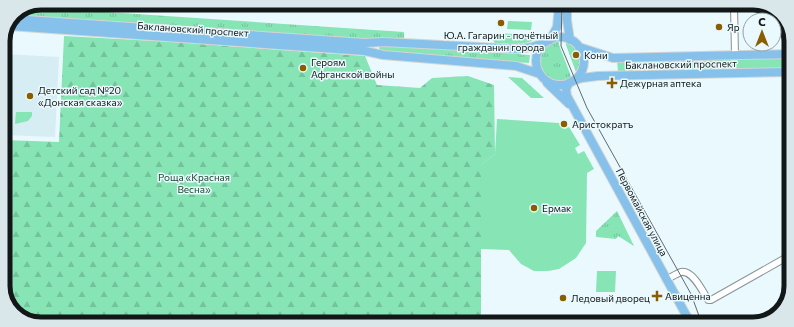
<svg xmlns="http://www.w3.org/2000/svg" width="794" height="327" font-family="Commissioner,sans-serif">
<style>
.built{fill:#d6edf4}
.grass{fill:url(#grass-tufts)}
.forest{fill:url(#forest-firs)}
.park{fill:#86e4b5}
.lines{fill:none;stroke-linecap:round;stroke-linejoin:round}
.minor-casing{stroke:#869397;stroke-width:8}
.major-casing{stroke:#d4d5d5;stroke-width:10}
.minor{stroke:#fff;stroke-width:6}
.major{stroke:#86c1eb;stroke-width:8}
.tram{stroke:#616a6c;stroke-width:1}
.poi-dot{fill:#8a5e00;stroke:#eaf9fd;stroke-width:1.5}
.labels{text-anchor:middle;dominant-baseline:central;stroke-width:3;stroke-linejoin:round;paint-order:stroke}
.poi-label{font-size:10px;fill:#121718;stroke:#eaf9fd;text-anchor:start}
.street-label{font-size:10px;fill:#121718;stroke:#eaf9fd}
.park-label{font-size:10px;fill:#1b4833;stroke:#eaf9fd}
.rim{fill:none;stroke:#121718;stroke-width:5}
</style>
<defs>
<pattern id="grass-tufts" width="24" height="20" patternUnits="userSpaceOnUse"><rect width="24" height="20" fill="#86e4b5"/><path d="M3 7l-1-3M5 7V3M7 7l1-3M15 17l-1-3M17 17v-4M19 17l1-3" fill="none" stroke="#73c39b"/></pattern>
<pattern id="forest-firs" width="22" height="20" patternUnits="userSpaceOnUse"><rect width="22" height="20" fill="#86e4b5"/><path d="M5 1l3.5 6h-7zM16 11l3.5 6h-7z" fill="#73c39b"/></pattern>
</defs>
<rect width="100%" height="100%" fill="#eaf9fd"/>
<path class="built" d="M 3,54 L 59,57 L 55,137 L 3,135 Z"/>
<path class="grass" d="M 32,7 L 404,32 L 404,40 L 383,38 L 367,40 L 166,25 L 14,15 L 14,14 Z
M 491,33 L 536,35 L 537,38 C 524,47 509,43 495,43 L 491,38 Z
M 559,40 L 559,45 L 572,79 C 539,94 524,48 559,40 Z
M 565,40 C 581,46 585,60 577,75 L 566,45 Z
M 380,45 L 418,46 L 530,55 L 529,63 L 381,52 L 379,48 Z
M 508,77 L 522,78 L 544,98 L 531,98 Z
M 617,211 L 634,246 L 618,236 L 616,239 L 596,237 L 596,231 Z"/>
<path class="forest" d="M 64,36 L 173,42 L 365,56 L 377,85 L 420,88 L 432,78 L 468,76 L 494,85 L 495,154 L 481,165 L 481,323 L 26,321 L 11,309 L 3,289 L 3,140 L 59,142 Z"/>
<path class="park" d="M 508,21 L 532,22 L 531,30 L 507,29 Z
M 791,57 L 791,69 L 618,72 L 617,59 Z
M 16,112 L 32,112 L 32,116 L 28,121 L 15,124 Z
M 497,119 L 559,123 L 565,129 L 569,127 L 580,145 L 575,148 L 578,154 L 584,151 L 594,169 L 587,173 L 586,243 L 576,258 L 559,269 L 548,271 L 534,271 L 521,264 L 509,250 L 481,249 L 481,165 L 495,154 Z
M 597,271 L 616,271 L 615,292 L 596,292 Z"/>
<g class="lines">
<defs>
<path id="minor" d="M 734,6 L 735,55
M 666,280 C 671,277 676,274 681,272 C 693,270 703,292 708,300 L 711,300 L 789,256"/>
<path id="major" d="M 567,5 L 567,20 L 570,40
M 12,19 L 365,43 L 383,42 L 518,49 L 532,47 L 546,42
M 9,26 L 365,51 L 383,55 L 516,66 L 540,74
M536 61a24 24 0 1 1 48 0a24 24 0 1 1-48 0Z
M 550,40 L 557,27 L 559,5
M 579,47 L 613,58 L 791,54
M 572,81 L 582,78 L 598,76 L 791,72
M 547,83 L 569,104
M 569,83 L 566,89 L 567,96 L 691,324"/>
</defs>
<use href="#minor" class="minor-casing"/>
<use href="#major" class="major-casing"/>
<use href="#minor" class="minor"/>
<use href="#major" class="major"/>
<path class="tram" d="M 562,5 L 561,46 L 587,108 L 691,294 L 702,324"/>
</g>
<g class="poi-dot">
<circle cx="501" cy="23" r="4"/>
<circle cx="719" cy="27" r="4"/>
<circle cx="576" cy="55" r="4"/>
<circle cx="303" cy="68" r="4"/>
<path d="M610 77h4v4h4v4h-4v4h-4v-4h-4v-4h4z"/>
<circle cx="30" cy="96" r="4"/>
<circle cx="564" cy="124" r="4"/>
<circle cx="534" cy="208" r="4"/>
<path d="M655 290h4v4h4v4h-4v4h-4v-4h-4v-4h4z"/>
<circle cx="563" cy="298" r="4"/>
</g>
<g class="labels">
<g class="poi-label">
<text x="727" y="27">Яр</text>
<text x="501" y="35" text-anchor="middle">Ю.А. Гагарин - почётный<tspan x="501" dy="12">гражданин города</tspan></text>
<text x="584" y="55">Кони</text>
<text x="311" y="62">Героям<tspan x="311" dy="12">Афганской войны</tspan></text>
<text x="620" y="83">Дежурная аптека</text>
<text x="38" y="90">Детский сад №20<tspan x="38" dy="12">«Донская сказка»</tspan></text>
<text x="572" y="124">Аристократъ</text>
<text x="542" y="208">Ермак</text>
<text x="665" y="296">Авиценна</text>
<text x="571" y="298">Ледовый дворец</text>
</g>
<g class="street-label">
<text transform="translate(193 29) rotate(4)">Баклановский проспект</text>
<text transform="translate(681 64) rotate(-1)">Баклановский проспект</text>
<text transform="translate(642 212) rotate(62)">Первомайская улица</text>
</g>
<g class="park-label">
<text x="194" y="177">Роща «Красная<tspan x="194" dy="12">Весна»</tspan></text>
</g>
</g>
<path d="M0 0H794V327H0ZM41 10H753A31 31 0 0 1 784 41V286A31 31 0 0 1 753 317H41A31 31 0 0 1 10 286V41A31 31 0 0 1 41 10Z" fill="#d9e7eb" fill-rule="evenodd"/>
<path class="rim" d="M41 10H753A31 31 0 0 1 784 41V286A31 31 0 0 1 753 317H41A31 31 0 0 1 10 286V41A31 31 0 0 1 41 10Z"/>
<g transform="translate(762 32)"><circle r="19" fill="#eaf9fd" stroke="#949fa1"/>
<path d="M0-3L7 15L0 10L-7 15Z" fill="#8a5e00"/>
<text y="-6" font-size="11" font-weight="bold" text-anchor="middle" fill="#121718">С</text>
</g>
</svg>
